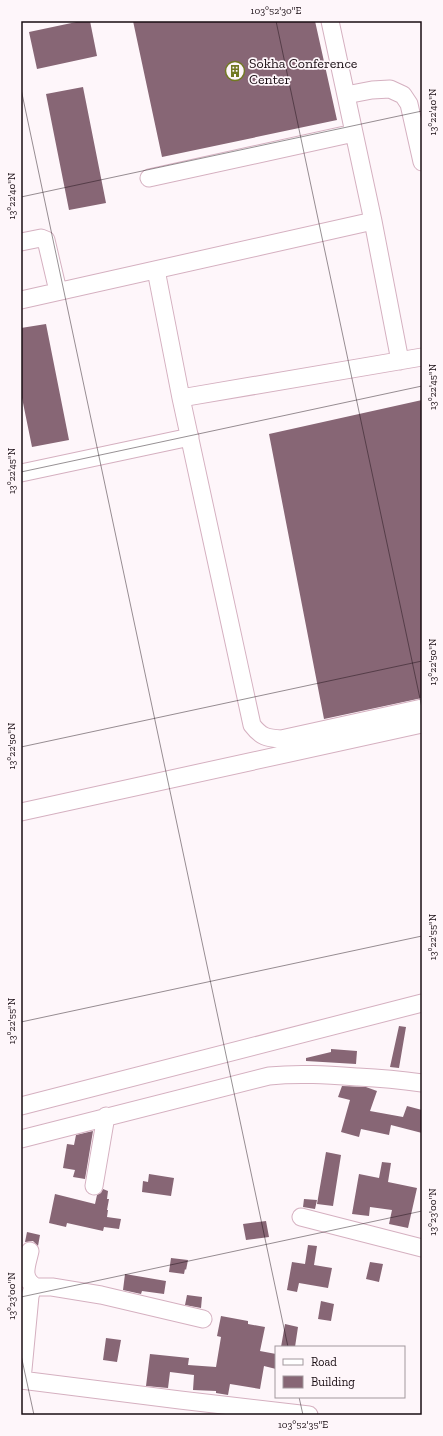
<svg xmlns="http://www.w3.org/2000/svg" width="443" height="1436" font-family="'Zilla Slab',serif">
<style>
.building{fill:#876675}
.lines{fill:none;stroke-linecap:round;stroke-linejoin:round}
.minor-casing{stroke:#d5b0c0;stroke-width:19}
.minor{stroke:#fff;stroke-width:17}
.ticks{fill:none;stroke:#180c12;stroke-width:1;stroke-opacity:0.45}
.labels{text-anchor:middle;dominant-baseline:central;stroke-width:3.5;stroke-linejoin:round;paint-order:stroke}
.poi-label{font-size:14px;fill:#180c12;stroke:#fef6fa;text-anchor:start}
.neatline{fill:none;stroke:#180c12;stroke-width:1.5}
.ticks-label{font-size:10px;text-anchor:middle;fill:#180c12}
</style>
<rect width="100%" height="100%" fill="#fef6fa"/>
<path class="building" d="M 81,21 L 90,21 L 97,56 L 37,69 L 29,32 Z
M 133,21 L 315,21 L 337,120 L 162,157 Z
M 83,87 L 106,203 L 69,210 L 46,94 Z
M 46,324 L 69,440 L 32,447 L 21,393 L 21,328 Z
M 422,400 L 422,698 L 324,719 L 269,434 Z
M 399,1026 L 406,1027 L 399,1068 L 390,1067 Z
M 331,1049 L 357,1051 L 356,1064 L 306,1061 L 306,1058 L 331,1052 Z
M 342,1086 L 366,1087 L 377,1091 L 370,1111 L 403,1117 L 407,1106 L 422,1110 L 422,1133 L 391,1125 L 389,1135 L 361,1129 L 359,1137 L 341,1132 L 350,1100 L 338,1097 Z
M 93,1131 L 85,1179 L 73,1177 L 75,1170 L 63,1168 L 67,1144 L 74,1145 L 76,1135 Z
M 326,1152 L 341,1155 L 333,1206 L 317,1204 Z
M 382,1162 L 391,1163 L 388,1182 L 417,1188 L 408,1228 L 389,1224 L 392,1210 L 370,1207 L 369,1216 L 352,1214 L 359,1174 L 379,1178 Z
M 149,1174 L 174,1178 L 171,1196 L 142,1192 L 143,1181 L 148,1182 Z
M 103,1189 L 108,1191 L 107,1199 L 109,1199 L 107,1210 L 108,1210 L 107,1217 L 121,1219 L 119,1229 L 104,1227 L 103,1231 L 67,1223 L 66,1227 L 49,1223 L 55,1194 L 95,1204 L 97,1195 L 101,1193 Z
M 304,1199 L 317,1200 L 315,1209 L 303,1207 Z
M 266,1221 L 269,1237 L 246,1240 L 243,1224 Z
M 27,1232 L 40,1235 L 38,1246 L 33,1241 L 25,1242 Z
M 308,1245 L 317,1246 L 314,1265 L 332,1268 L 328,1288 L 299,1283 L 297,1292 L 287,1290 L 292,1262 L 305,1264 Z
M 171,1258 L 188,1260 L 186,1270 L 185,1269 L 184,1274 L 169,1272 Z
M 370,1262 L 383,1264 L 379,1282 L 366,1279 Z
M 125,1274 L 166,1281 L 164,1294 L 142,1291 L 141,1294 L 123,1290 Z
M 187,1295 L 202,1297 L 201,1308 L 185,1305 Z
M 321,1301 L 334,1304 L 331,1321 L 318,1319 Z
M 221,1316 L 248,1321 L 248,1324 L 265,1327 L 260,1351 L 276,1354 L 276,1369 L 264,1366 L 260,1389 L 230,1384 L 228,1395 L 216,1393 L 216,1391 L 193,1390 L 194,1375 L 170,1372 L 168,1388 L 146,1386 L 150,1354 L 189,1358 L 188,1365 L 216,1367 L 221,1337 L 217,1336 Z
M 285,1324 L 298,1327 L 295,1347 L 281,1347 Z
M 106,1338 L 121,1340 L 117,1362 L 103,1360 Z"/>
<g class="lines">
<defs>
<path id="minor" d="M 330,21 L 373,221 L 400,361
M 346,95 L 372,90 L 390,89 L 403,95 L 409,104 L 422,162
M 149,178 L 354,133
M 21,242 L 41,238 L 46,240 L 58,291
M 156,270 L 181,398 L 252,725 C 261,737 267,738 281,739 L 422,708
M 21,300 L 373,221
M 181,398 L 422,357
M 21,473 L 190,437
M 21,812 L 422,724
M 21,1106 L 422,1003
M 21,1139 L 269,1076 C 299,1073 328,1075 358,1077 C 379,1078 401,1080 422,1083
M 94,1186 L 106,1116
M 301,1217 L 422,1248
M 30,1251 C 27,1265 20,1278 36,1287
M 21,1380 L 180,1400 L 309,1415
M 22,1380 L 30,1296 L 32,1290 L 36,1287 L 52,1287 L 101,1295 L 203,1319"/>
</defs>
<use href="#minor" class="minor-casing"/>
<use href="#minor" class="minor"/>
</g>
<path class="ticks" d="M 276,21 L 422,708M 21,89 L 288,1347M 21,197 L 422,111M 21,472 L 422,386M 21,747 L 422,661M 21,1022 L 422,936M 21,1297 L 422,1211M 21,1355 L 34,1415M 299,1397 L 303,1415"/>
<defs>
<symbol id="building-ring" viewBox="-11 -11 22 22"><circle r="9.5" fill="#fef6fa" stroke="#727923" stroke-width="1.5"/><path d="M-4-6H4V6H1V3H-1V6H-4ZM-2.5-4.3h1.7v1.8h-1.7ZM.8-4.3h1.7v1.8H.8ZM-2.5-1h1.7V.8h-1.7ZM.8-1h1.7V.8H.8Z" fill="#727923"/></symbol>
</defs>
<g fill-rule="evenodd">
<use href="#building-ring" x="224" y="60" width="22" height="22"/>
</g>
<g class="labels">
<g class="poi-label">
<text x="249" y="63">Sokha Conference<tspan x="249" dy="16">Center</tspan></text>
</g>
</g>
<rect width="443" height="1436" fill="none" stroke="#fef6fa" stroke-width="44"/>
<rect x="275" y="1346" width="130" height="52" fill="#fef6fa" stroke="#a2989d"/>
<rect x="283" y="1359" width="20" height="6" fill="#ffffff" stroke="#a2989d"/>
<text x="311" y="1366" font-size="12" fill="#180c12">Road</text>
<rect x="283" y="1376" width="20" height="12" fill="#876675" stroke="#a2989d"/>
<text x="311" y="1386" font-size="12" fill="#180c12">Building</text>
<rect x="22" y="22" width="399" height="1392" class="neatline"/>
<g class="ticks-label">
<text x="276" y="14">103°52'30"E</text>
<text transform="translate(432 112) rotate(-90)" y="4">13°22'40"N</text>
<text transform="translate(11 196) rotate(-90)" y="4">13°22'40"N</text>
<text transform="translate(432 387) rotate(-90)" y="4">13°22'45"N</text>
<text transform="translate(11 471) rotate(-90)" y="4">13°22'45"N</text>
<text transform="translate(432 662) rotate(-90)" y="4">13°22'50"N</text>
<text transform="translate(11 746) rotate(-90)" y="4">13°22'50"N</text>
<text transform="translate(432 937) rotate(-90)" y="4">13°22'55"N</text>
<text transform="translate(11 1021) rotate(-90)" y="4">13°22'55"N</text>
<text transform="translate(432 1212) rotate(-90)" y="4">13°23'00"N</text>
<text transform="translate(11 1296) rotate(-90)" y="4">13°23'00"N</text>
<text x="303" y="1428">103°52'35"E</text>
</g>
</svg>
